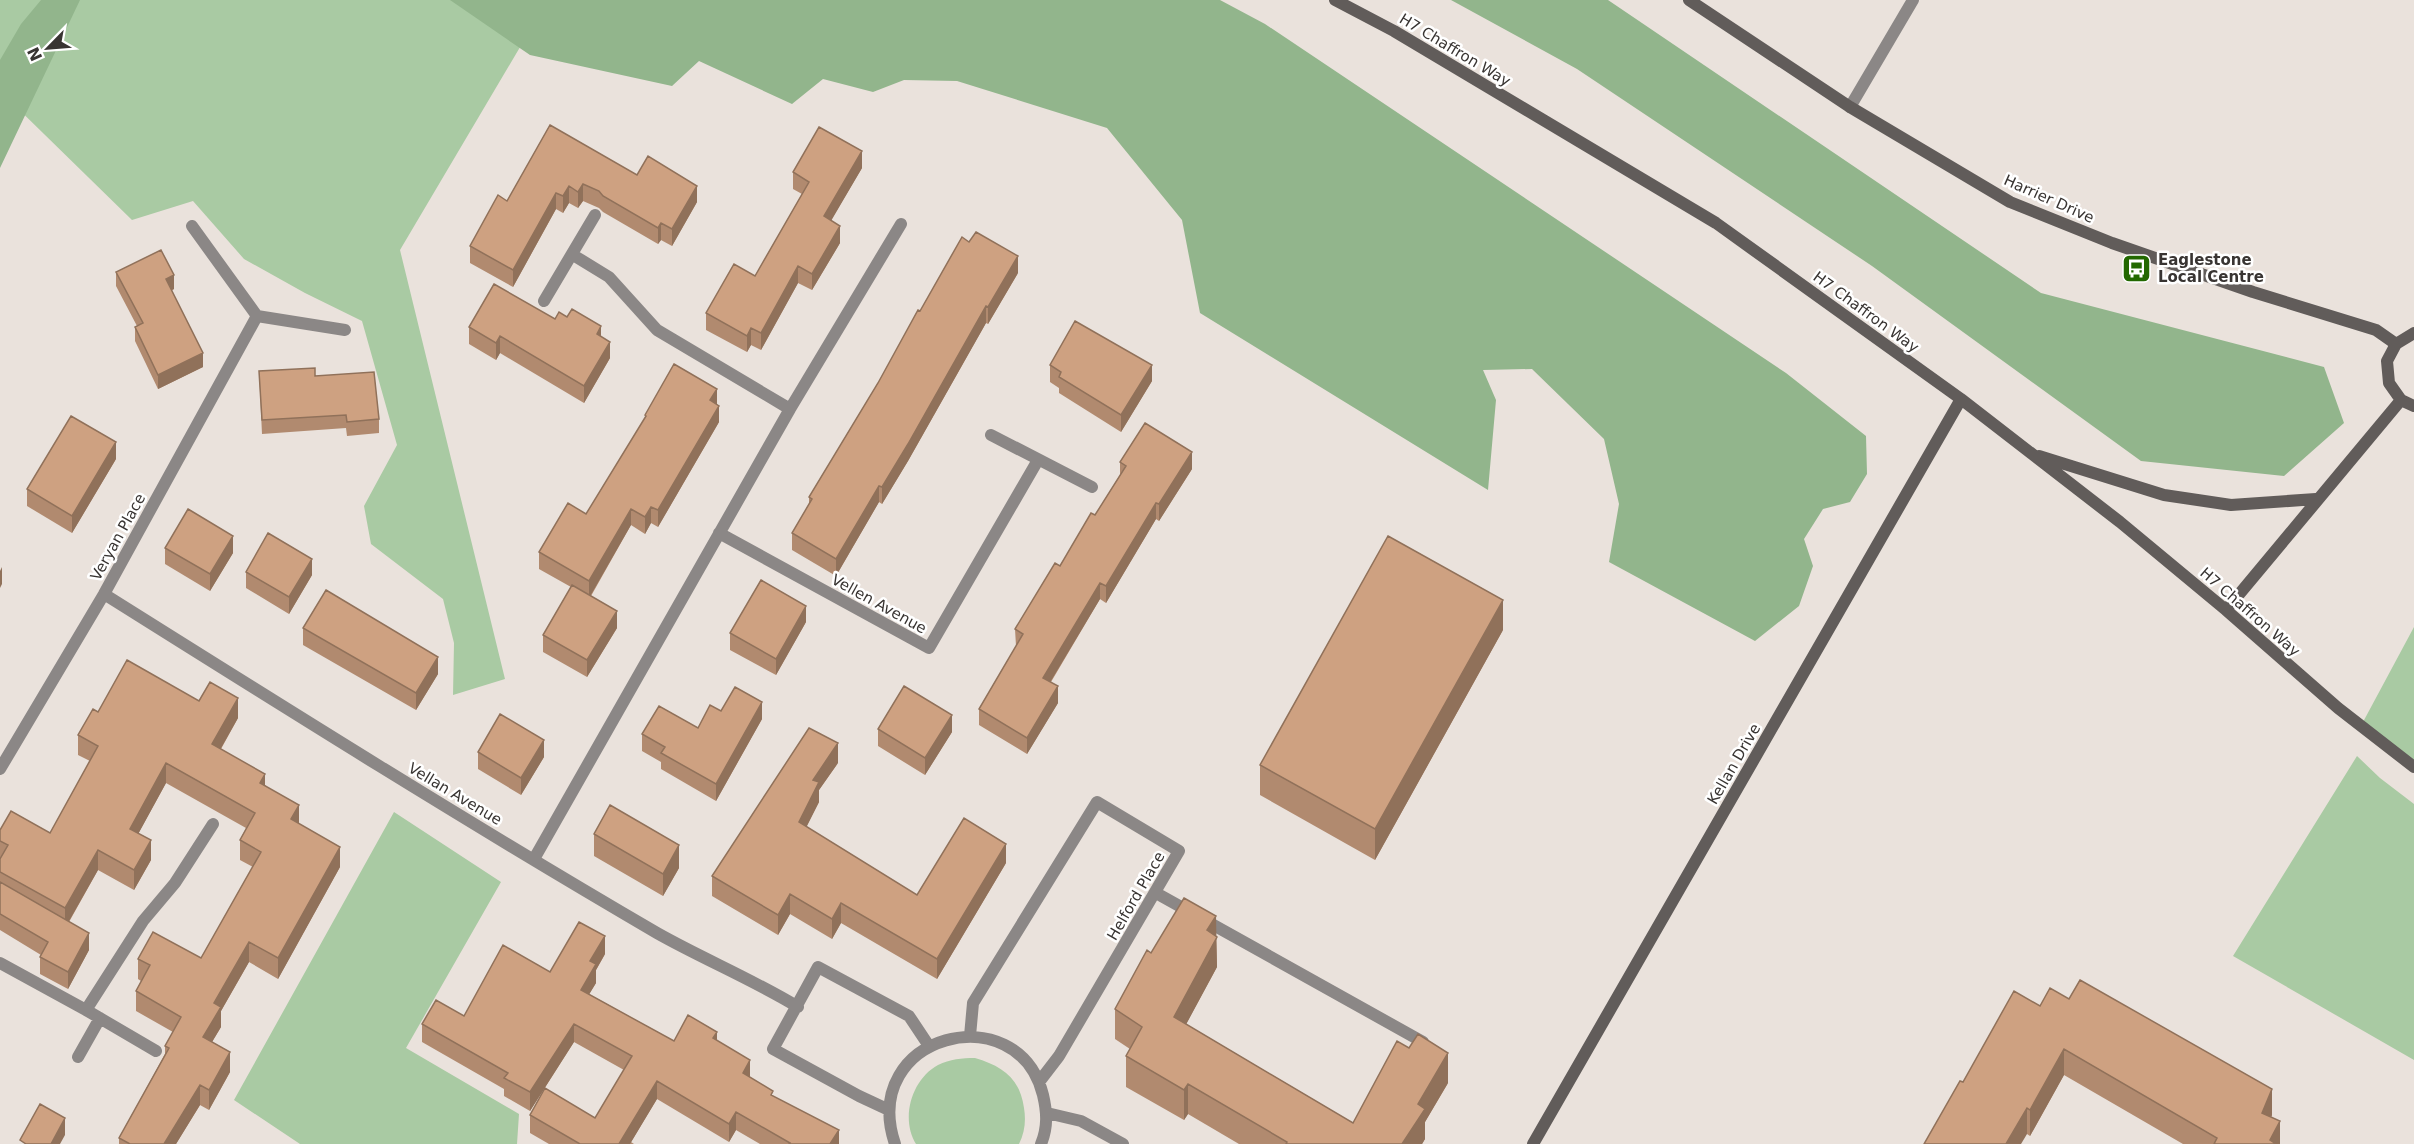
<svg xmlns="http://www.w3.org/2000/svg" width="2414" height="1144" font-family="'DejaVu Sans',sans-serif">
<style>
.green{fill:#a9caa3}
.forest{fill:#92b58c}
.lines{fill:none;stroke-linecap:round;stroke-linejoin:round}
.street{stroke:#8b8786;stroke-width:12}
.secondary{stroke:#615c5a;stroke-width:12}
.wall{fill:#b18a6f}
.shaded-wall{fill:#90715a}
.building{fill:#cea181;stroke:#90715a;stroke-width:1.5}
.labels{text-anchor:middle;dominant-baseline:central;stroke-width:5;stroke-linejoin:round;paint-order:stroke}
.street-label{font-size:15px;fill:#383432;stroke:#fff}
.poi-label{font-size:15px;font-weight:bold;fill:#383432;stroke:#fff;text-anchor:start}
</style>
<rect width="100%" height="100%" fill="#eae2dc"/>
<path class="green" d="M 0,0 L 500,0 L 526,37 L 400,250 L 505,679 L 453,695 L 454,643 L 443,599 L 371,544 L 364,506 L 397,445 L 362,321 L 305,293 L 244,259 L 193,201 L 132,220 L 0,91 Z
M 2414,627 L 2414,763 L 2363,722 Z
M 2357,756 L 2380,778 L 2414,804 L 2414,1060 L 2233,956 Z
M 394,812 L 501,882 L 406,1048 L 519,1114 L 517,1144 L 300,1144 L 234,1100 Z
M 975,1058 C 1002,1066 1020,1078 1024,1108 C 1026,1120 1025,1132 1019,1144 L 916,1144 C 900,1118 912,1079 938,1065 C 950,1059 962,1058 975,1058 Z"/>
<path class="forest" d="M 41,0 L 80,0 L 0,168 L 0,60 L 21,24 Z
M 450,0 L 1220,0 L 1265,24 L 1786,373 L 1866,436 L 1867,474 L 1850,502 L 1823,509 L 1804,539 L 1813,566 L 1799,606 L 1755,641 L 1609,562 L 1619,504 L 1604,439 L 1532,369 L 1483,370 L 1496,400 L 1488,490 L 1200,313 L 1182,220 L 1107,128 L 957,81 L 904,80 L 873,92 L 823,79 L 792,104 L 699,61 L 672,86 L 530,55 Z
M 1451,0 L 1608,0 L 2041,293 L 2324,367 L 2344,423 L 2284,476 L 2141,461 L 1872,266 L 1577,69 Z"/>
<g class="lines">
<path class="street" d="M 1850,107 L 1913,0
M 192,226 L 257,316 L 345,330
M 573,255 L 609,277 L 657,330 L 790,409
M 544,301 L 595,215
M 991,435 L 1092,487
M 719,533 L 929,648 L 1038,460
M 104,594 C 287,709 470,824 657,933 C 703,959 752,979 798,1007
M 0,769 L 104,594 L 257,316
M 534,859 L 790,409 L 901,224
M 1156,893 L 1423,1042
M 0,963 L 86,1010 L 156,1051
M 86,1010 L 143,921 L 175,883 L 213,824
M 970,1036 L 973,1003 L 1097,802 L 1179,851 L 1059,1056 L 1039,1082
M 78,1057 L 100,1018
M 889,1110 L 859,1096 L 773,1049 L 818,967 L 909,1016 L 929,1046
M 1047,1113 L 1081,1121 L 1123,1144
M 895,1144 C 858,1034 1018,994 1043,1095 C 1047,1112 1048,1127 1041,1144"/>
<path class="secondary" d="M 1335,0 L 1394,31 L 1716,223 L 1961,399 L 2120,522 L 2226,610 L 2338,708 L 2414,767
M 1689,0 L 1850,107 L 2010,202 L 2112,243 L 2253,292 L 2376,330 L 2396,344
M 2414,333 L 2396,344 L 2387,361 L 2389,383 L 2401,400 L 2414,406
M 2039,456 L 2164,495 L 2231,505 L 2316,499
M 2226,610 L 2401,400
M 1533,1144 L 1961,399"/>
</g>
<path class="wall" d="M 550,125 L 637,175 L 697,202 L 672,246 L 661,240 L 658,244 L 603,212 L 599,208 L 583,201 L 578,208 L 569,203 L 563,213 L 556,209 L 513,287 L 470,263 L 470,246 L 507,201 Z
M 862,168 L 831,220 L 840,243 L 812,290 L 798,283 L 761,350 L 751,345 L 747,352 L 706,330 L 706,313 L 755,276 L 802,194 L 793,189 L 793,172 Z
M 116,272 L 174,289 L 172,290 L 203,367 L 158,389 L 135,341 L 135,327 L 137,326 L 116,286 Z
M 1018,273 L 988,324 L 986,323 L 908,461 L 882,504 L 879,502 L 836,576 L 792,550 L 792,533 L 809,504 L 809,497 L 878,383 Z
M 555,319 L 601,336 L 610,358 L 584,403 L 500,353 L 496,360 L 469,344 L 469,327 Z
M 1050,365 L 1152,381 L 1121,432 L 1059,393 L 1059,388 L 1050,382 Z
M 259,371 L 315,376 L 379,419 L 379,433 L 347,436 L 346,428 L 262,434 Z
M 717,404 L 719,422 L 658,527 L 651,523 L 645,534 L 631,525 L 591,596 L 617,628 L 587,677 L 543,652 L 543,635 L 571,587 L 539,569 L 539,552 L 586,514 L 645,419 L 645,415 Z
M 116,459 L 72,533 L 27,506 L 27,489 Z
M 1120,462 L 1192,469 L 1159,521 L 1156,519 L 1106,603 L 1100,599 L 1051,682 L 1058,703 L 1027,754 L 979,725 L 979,709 L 1016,646 L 1015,629 L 1095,515 L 1120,475 Z
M 165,548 L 233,553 L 210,591 L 165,564 Z
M 246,572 L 312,575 L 289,614 L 246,588 Z
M 806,622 L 776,675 L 730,650 L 730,633 Z
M 303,628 L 438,674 L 416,710 L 303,645 Z
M 1503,630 L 1375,860 L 1260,795 L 1260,765 Z
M 199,701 L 238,718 L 221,749 L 265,785 L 299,824 L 340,867 L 278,979 L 249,962 L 221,1011 L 221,1027 L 212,1042 L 230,1072 L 209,1110 L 200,1105 L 176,1144 L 119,1144 L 119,1138 L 165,1054 L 165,1046 L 173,1032 L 136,1011 L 136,991 L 141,981 L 138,979 L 138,959 L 201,958 L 253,867 L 240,860 L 240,840 L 246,828 L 166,783 L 138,834 L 151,860 L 134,890 L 98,870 L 69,922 L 89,950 L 68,989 L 40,974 L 40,957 L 41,955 L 0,930 L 0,830 L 50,833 L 90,761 L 78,755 L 78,735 L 98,712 Z
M 721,711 L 762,719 L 716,801 L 661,769 L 661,762 L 642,751 L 642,734 L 698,728 Z
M 878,729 L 952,732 L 925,775 L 878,746 Z
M 478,752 L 544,757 L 521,795 L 478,769 Z
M 838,763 L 819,790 L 819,802 L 806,827 L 917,895 L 1006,863 L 937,979 L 841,923 L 832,939 L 790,914 L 778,935 L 712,896 L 712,876 Z
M 594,834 L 679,868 L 663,896 L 594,856 Z
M 1216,936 L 1217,967 L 1186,1024 L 1353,1123 L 1448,1083 L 1425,1122 L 1425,1139 L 1422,1144 L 1239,1144 L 1188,1114 L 1184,1120 L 1126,1087 L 1126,1056 L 1130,1049 L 1115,1039 L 1115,1009 Z
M 605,954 L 596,970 L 596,983 L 589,994 L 674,1041 L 717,1040 L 750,1077 L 773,1096 L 839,1144 L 760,1144 L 736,1130 L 729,1142 L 657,1099 L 631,1142 L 634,1144 L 549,1144 L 530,1133 L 530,1115 L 595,1118 L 624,1070 L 574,1042 L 530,1111 L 504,1096 L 504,1089 L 422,1042 L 422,1024 L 464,1016 L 550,972 Z
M 2040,1006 L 2272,1115 L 2271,1117 L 2280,1144 L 2183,1144 L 2064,1075 L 2030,1136 L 2027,1134 L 1963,1082 Z"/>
<path class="shaded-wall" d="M 862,151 L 862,168 L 824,233 L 824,216 Z
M 583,184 L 583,201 L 578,208 L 578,192 Z
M 569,186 L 569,203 L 563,213 L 563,196 Z
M 697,186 L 697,202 L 672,246 L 672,229 Z
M 556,193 L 556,209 L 513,287 L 513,270 Z
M 661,223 L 661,240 L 658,244 L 658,228 Z
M 840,226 L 840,243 L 812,290 L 812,274 Z
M 1018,256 L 1018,273 L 988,324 L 988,307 Z
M 798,266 L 798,283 L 761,350 L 761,333 Z
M 174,275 L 174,289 L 166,293 L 166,279 Z
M 986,306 L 986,323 L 908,461 L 882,504 L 882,487 Z
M 601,326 L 601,342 L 597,334 Z
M 751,328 L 751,345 L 747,352 L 747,336 Z
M 500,336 L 500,353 L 496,360 L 496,343 Z
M 610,342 L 610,358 L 584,403 L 584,386 Z
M 203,353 L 203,367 L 158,389 L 158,375 Z
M 1152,365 L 1152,381 L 1121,432 L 1121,415 Z
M 717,389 L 717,406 L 710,400 Z
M 719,406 L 719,422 L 658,527 L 658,510 Z
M 116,442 L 116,459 L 72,533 L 72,516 Z
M 1192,452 L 1192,469 L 1159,521 L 1159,504 Z
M 879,486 L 879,502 L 836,576 L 836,559 Z
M 1156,503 L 1156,519 L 1106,603 L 1106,586 Z
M 651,507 L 651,523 L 645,534 L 645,517 Z
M 631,509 L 631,525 L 589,598 L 589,581 Z
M 233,536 L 233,553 L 210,591 L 210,574 Z
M 312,559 L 312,575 L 289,614 L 289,597 Z
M 2,567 L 2,584 L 0,588 L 0,571 Z
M 1100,583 L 1100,599 L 1043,694 L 1043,678 Z
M 1503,600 L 1503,630 L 1375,860 L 1375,829 Z
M 806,606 L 806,622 L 776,675 L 776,659 Z
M 617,611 L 617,628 L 587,677 L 587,660 Z
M 438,657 L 438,674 L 416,710 L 416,693 Z
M 1058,686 L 1058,703 L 1027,754 L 1027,738 Z
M 238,698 L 238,718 L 212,764 L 212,744 Z
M 762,702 L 762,719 L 716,801 L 716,784 Z
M 952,715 L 952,732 L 925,775 L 925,758 Z
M 544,740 L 544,757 L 521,795 L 521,778 Z
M 838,743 L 838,763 L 819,790 L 819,802 L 799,842 L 799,822 L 813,780 Z
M 166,763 L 166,783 L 130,849 L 130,829 Z
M 265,774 L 265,794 L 260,783 Z
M 299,805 L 299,825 L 291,819 Z
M 151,840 L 151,860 L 134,890 L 134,870 Z
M 1006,844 L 1006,863 L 937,979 L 937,959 Z
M 679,845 L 679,868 L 663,896 L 663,874 Z
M 340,847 L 340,867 L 278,979 L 278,958 Z
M 98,850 L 98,870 L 65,928 L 65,908 Z
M 790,894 L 790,914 L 778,935 L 778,915 Z
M 841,903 L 841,923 L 832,939 L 832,919 Z
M 1216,916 L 1217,967 L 1174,1047 L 1174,1017 L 1207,930 Z
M 89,933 L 89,950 L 68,989 L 68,972 Z
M 605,936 L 605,954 L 596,970 L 596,983 L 581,1008 L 581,990 L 590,961 Z
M 249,942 L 249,962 L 221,1011 L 221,1027 L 203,1057 L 203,1037 L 214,1003 Z
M 574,1024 L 574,1042 L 530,1111 L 530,1092 Z
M 717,1032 L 717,1050 L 713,1038 Z
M 2064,1049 L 2064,1075 L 2030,1136 L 2030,1110 Z
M 230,1052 L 230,1072 L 209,1110 L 209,1090 Z
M 1448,1053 L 1448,1083 L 1425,1122 L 1425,1139 L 1422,1144 L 1402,1144 L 1418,1104 Z
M 750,1060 L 750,1078 L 743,1073 Z
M 657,1081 L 657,1099 L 630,1144 L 619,1144 Z
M 1188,1084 L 1188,1114 L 1184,1120 L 1184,1090 Z
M 200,1085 L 200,1105 L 176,1144 L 164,1144 Z
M 2272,1089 L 2272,1115 L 2262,1139 L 2262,1113 Z
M 2027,1108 L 2027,1134 L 2021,1144 L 2006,1144 Z
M 736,1112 L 736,1130 L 729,1142 L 729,1124 Z
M 65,1118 L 65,1135 L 60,1144 L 51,1144 Z
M 2280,1121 L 2280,1144 L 2270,1144 L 2270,1140 Z
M 839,1130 L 839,1144 L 830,1144 Z"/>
<path class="building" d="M 550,125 L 637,175 L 648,156 L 697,186 L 672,229 L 661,223 L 658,228 L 603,196 L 599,191 L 583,184 L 578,192 L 569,186 L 563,196 L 556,193 L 513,270 L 470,246 L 498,195 L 507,201 Z
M 819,127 L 862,151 L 824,216 L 840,226 L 812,274 L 798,266 L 761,333 L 751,328 L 747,336 L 706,313 L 734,264 L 755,276 L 809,182 L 793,172 Z
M 976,232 L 1018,256 L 988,307 L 986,306 L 908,444 L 882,487 L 879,486 L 836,559 L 792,533 L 812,499 L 809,497 L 878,383 L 918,310 L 920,311 L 962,237 L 969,242 Z
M 161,250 L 174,275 L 166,279 L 203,353 L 158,375 L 135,327 L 143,323 L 116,272 Z
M 494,284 L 555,319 L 559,312 L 567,317 L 572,309 L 601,326 L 597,334 L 610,342 L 584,386 L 500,336 L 496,343 L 469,327 Z
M 1075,321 L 1152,365 L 1121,415 L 1059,377 L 1061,372 L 1050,365 Z
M 674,364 L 717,389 L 710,400 L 719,406 L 658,510 L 651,507 L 645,517 L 631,509 L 589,581 L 539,552 L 568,503 L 586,514 L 646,416 L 645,415 Z
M 315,368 L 315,376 L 374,372 L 379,419 L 347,422 L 346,415 L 262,420 L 259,371 Z
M 71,416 L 116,442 L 72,516 L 27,489 Z
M 1145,423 L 1192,452 L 1159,504 L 1156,503 L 1106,586 L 1100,583 L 1043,678 L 1058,686 L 1027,738 L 979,709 L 1023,634 L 1015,629 L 1055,563 L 1060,566 L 1091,513 L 1095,515 L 1126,466 L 1120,462 Z
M 188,509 L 233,536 L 210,574 L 165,548 Z
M 268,533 L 312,559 L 289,597 L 246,572 Z
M 1388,536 L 1503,600 L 1375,829 L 1260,765 Z
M 761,580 L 806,606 L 776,659 L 730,633 Z
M 572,585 L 617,611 L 587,660 L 543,635 Z
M 326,590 L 438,657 L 416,693 L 303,628 Z
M 127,660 L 199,701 L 210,682 L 238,698 L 212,744 L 265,774 L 260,783 L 299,805 L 291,819 L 340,847 L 278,958 L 249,942 L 214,1003 L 221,1007 L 203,1037 L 230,1052 L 209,1090 L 200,1085 L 164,1144 L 130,1144 L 119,1138 L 169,1048 L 165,1046 L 181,1017 L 136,991 L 150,965 L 138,959 L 153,932 L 201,958 L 261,852 L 240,840 L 255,813 L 166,763 L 130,829 L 151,840 L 134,870 L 98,850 L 65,908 L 0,872 L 0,859 L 8,845 L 0,841 L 0,830 L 11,811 L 50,833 L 98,746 L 78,735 L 93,709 L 98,712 Z
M 904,686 L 952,715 L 925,758 L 878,729 Z
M 735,687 L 762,702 L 716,784 L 661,753 L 665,747 L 642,734 L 659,706 L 698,728 L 710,705 L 721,711 Z
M 500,714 L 544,740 L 521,778 L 478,752 Z
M 809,728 L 838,743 L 813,780 L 819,782 L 799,822 L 917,895 L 964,818 L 1006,844 L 937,959 L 841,903 L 832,919 L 790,894 L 778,915 L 712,876 Z
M 610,805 L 679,845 L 663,874 L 594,834 Z
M 0,882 L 89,933 L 68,972 L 40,957 L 48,942 L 0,914 Z
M 1184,898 L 1216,916 L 1207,930 L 1217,937 L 1174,1017 L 1353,1123 L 1397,1041 L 1409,1048 L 1418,1034 L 1448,1053 L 1418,1104 L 1425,1109 L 1402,1144 L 1286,1144 L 1287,1142 L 1188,1084 L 1184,1090 L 1126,1056 L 1142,1027 L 1115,1009 L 1147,950 L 1151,953 Z
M 579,922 L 605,936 L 590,961 L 596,964 L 581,990 L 674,1041 L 688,1015 L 717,1032 L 713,1038 L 750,1060 L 743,1073 L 773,1091 L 771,1095 L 839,1130 L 830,1144 L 789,1144 L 790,1143 L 736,1112 L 729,1124 L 657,1081 L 619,1144 L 580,1144 L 530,1115 L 545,1088 L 595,1118 L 632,1056 L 574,1024 L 530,1092 L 504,1078 L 508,1073 L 422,1024 L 436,1000 L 464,1016 L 503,945 L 550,972 Z
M 2080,980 L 2272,1089 L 2262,1113 L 2280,1121 L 2270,1140 L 2276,1144 L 2214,1144 L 2217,1138 L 2064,1049 L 2030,1110 L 2027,1108 L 2006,1144 L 1924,1144 L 1960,1081 L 1963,1082 L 2014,991 L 2040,1006 L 2050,988 L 2069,999 Z
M 40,1104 L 65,1118 L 51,1144 L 26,1144 L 20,1140 Z"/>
<defs>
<symbol id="bus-square" viewBox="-11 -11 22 22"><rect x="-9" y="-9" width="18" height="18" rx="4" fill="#226800" stroke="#fff"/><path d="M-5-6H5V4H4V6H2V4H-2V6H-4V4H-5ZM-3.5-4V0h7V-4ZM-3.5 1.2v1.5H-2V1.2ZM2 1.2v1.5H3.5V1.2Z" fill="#fff"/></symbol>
</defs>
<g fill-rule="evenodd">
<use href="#bus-square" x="2120" y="252" width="33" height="33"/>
</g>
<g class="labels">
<g class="street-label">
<text transform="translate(1455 50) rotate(31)">H7 Chaffron Way</text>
<text transform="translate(2049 199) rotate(24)">Harrier Drive</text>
<text transform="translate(1866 312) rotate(36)">H7 Chaffron Way</text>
<text transform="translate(118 537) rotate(-61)">Veryan Place</text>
<text transform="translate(879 604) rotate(29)">Vellen Avenue</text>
<text transform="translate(2250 612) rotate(41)">H7 Chaffron Way</text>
<text transform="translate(1734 764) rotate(-60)">Kellan Drive</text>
<text transform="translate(455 794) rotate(31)">Vellan Avenue</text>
<text transform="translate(1136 896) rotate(-60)">Helford Place</text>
</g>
<g class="poi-label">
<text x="2158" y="260">Eaglestone<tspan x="2158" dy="17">Local Centre</tspan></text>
</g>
</g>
<g transform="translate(48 48) rotate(245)" stroke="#ffffff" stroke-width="4.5" paint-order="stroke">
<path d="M0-4.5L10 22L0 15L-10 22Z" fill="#383432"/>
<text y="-9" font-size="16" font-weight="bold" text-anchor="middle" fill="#383432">N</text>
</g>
</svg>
